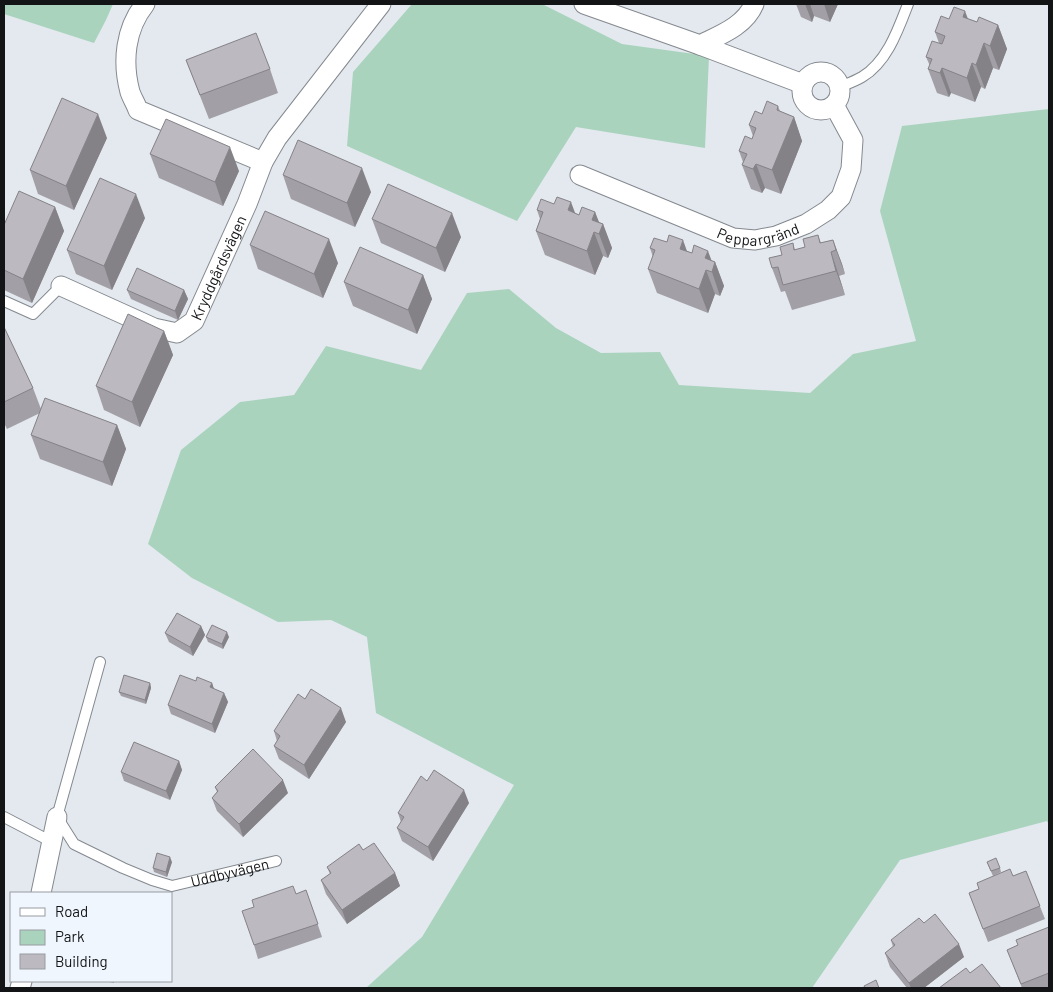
<svg xmlns="http://www.w3.org/2000/svg" width="1053" height="992" font-family="Barlow,sans-serif">
<style>
.green{fill:#aad3be}
.lines{fill:none;stroke-linecap:round;stroke-linejoin:round}
.lane-casing{stroke:#84898f;stroke-width:12}
.street-casing{stroke:#84898f;stroke-width:21}
.lane{stroke:#fff;stroke-width:10}
.street{stroke:#fff;stroke-width:19}
.wall{fill:#a29fa6}
.shaded-wall{fill:#848287}
.building{fill:#bcb9c1;stroke:#848287}
.labels{text-anchor:middle;dominant-baseline:central;stroke-width:4;stroke-linejoin:round;paint-order:stroke}
.street-label{font-size:15px;fill:#121416;stroke:#f0f6fd}
</style>
<rect width="100%" height="100%" fill="#e3e9ef"/>
<path class="green" d="M 4,4 L 113,4 L 106,20 L 94,43 L 4,14 Z
M 412,4 L 542,4 L 622,44 L 709,56 L 705,148 L 576,127 L 517,221 L 347,146 L 353,72 Z
M 1049,109 L 1049,825 L 1047,821 L 900,860 L 812,988 L 366,988 L 422,937 L 514,785 L 376,713 L 367,637 L 331,620 L 278,622 L 192,578 L 148,544 L 181,450 L 240,402 L 294,395 L 326,346 L 421,370 L 467,293 L 509,289 L 556,328 L 601,353 L 660,352 L 679,385 L 810,393 L 853,354 L 916,341 L 880,211 L 902,126 Z"/>
<g class="lines">
<defs>
<g id="lane">
<path d="M 840,87 C 847,84 855,81 862,77 C 887,62 898,30 908,4"/>
<path d="M 4,301 L 33,314 L 61,286"/>
<path id="s1" d="M 100,662 L 57,817 L 74,844 L 123,868 L 152,880 L 172,886 L 276,861"/>
<path d="M 4,817 L 52,842"/>
</g>
<g id="street">
<path d="M 145,4 C 125,29 122,62 130,92 C 132,98 136,104 138,110 L 263,162"/>
<path d="M 584,4 L 700,45 C 720,35 745,26 754,4"/>
<path d="M 700,45 L 803,84"/>
<circle cx="821" cy="91" r="19"/>
<path id="s2" d="M 580,175 L 733,238 L 755,240 L 776,236 L 806,224 L 828,210 L 841,197 L 851,169 L 853,140 L 834,105"/>
<path id="s3" d="M 61,286 L 154,328 L 177,333 L 194,321 L 247,204 L 263,162 L 277,138 L 381,4"/>
<path d="M 41,893 L 57,817"/>
<path d="M 20,988 L 22,981"/>
</g>
</defs>
<use href="#lane" class="lane-casing"/>
<use href="#street" class="street-casing"/>
<use href="#lane" class="lane"/>
<use href="#street" class="street"/>
</g>
<path class="wall" d="M 796,4 L 838,4 L 830,22 L 814,16 L 812,22 L 801,17 Z
M 967,18 L 977,22 L 998,25 L 1007,49 L 999,70 L 993,68 L 985,89 L 981,87 L 975,102 L 951,93 L 949,97 L 937,93 L 928,69 L 930,66 L 926,57 L 939,43 L 935,32 L 949,19 Z
M 186,60 L 270,69 L 278,93 L 209,119 Z
M 778,106 L 780,111 L 794,117 L 802,141 L 781,194 L 765,188 L 762,193 L 751,189 L 742,165 L 743,162 L 739,151 L 752,139 L 753,136 L 749,125 L 762,114 Z
M 107,138 L 74,210 L 38,194 L 30,170 Z
M 150,154 L 239,171 L 223,206 L 159,178 Z
M 283,175 L 371,192 L 355,227 L 291,199 Z
M 55,207 L 64,231 L 32,303 L 4,290 L 4,225 Z
M 537,210 L 575,213 L 579,215 L 595,212 L 599,222 L 603,224 L 612,248 L 608,258 L 603,256 L 595,275 L 545,255 L 536,231 L 540,219 Z
M 145,218 L 112,290 L 76,274 L 67,250 Z
M 372,219 L 461,237 L 445,272 L 381,243 Z
M 818,235 L 821,243 L 833,240 L 842,264 L 845,274 L 839,276 L 845,295 L 792,310 L 785,291 L 781,292 L 772,268 L 782,255 L 793,243 L 795,250 L 805,247 Z
M 250,245 L 338,263 L 323,298 L 258,269 Z
M 650,248 L 687,251 L 715,262 L 724,286 L 720,296 L 715,294 L 708,313 L 657,293 L 648,269 L 653,257 Z
M 423,275 L 432,299 L 417,334 L 353,306 L 344,282 Z
M 127,290 L 184,290 L 188,299 L 178,320 L 131,299 Z
M 4,327 L 33,388 L 41,409 L 117,425 L 126,449 L 112,486 L 40,459 L 31,435 L 40,413 L 7,429 L 4,423 Z
M 164,331 L 173,355 L 140,427 L 104,410 L 96,386 Z
M 201,626 L 205,635 L 193,656 L 169,642 L 165,633 Z
M 206,637 L 229,637 L 223,649 L 208,642 Z
M 196,681 L 212,683 L 214,689 L 224,693 L 228,702 L 215,733 L 171,714 L 168,705 Z
M 150,683 L 151,688 L 146,704 L 121,696 L 119,692 Z
M 346,722 L 309,779 L 279,759 L 274,746 L 277,741 L 274,731 Z
M 179,761 L 182,770 L 170,800 L 124,781 L 121,772 Z
M 427,781 L 469,803 L 433,861 L 402,841 L 397,828 L 401,822 L 398,813 Z
M 215,787 L 288,793 L 243,837 L 217,811 L 212,798 L 217,792 Z
M 363,850 L 395,873 L 400,886 L 347,924 L 326,894 L 321,880 L 330,874 L 327,867 Z
M 172,862 L 167,877 L 154,872 L 153,868 Z
M 987,862 L 1000,868 L 1001,872 L 993,876 Z
M 1026,871 L 1045,919 L 988,942 L 969,893 Z
M 306,890 L 322,937 L 258,959 L 254,945 L 296,894 Z
M 924,923 L 964,957 L 924,988 L 907,988 L 890,967 L 885,953 L 893,947 L 891,940 Z
M 1049,928 L 1049,988 L 1022,988 L 1007,950 L 1018,945 Z
M 105,981 L 114,981 L 114,983 Z"/>
<path class="shaded-wall" d="M 805,4 L 810,4 L 814,16 L 812,22 Z
M 824,4 L 838,4 L 830,22 Z
M 965,11 L 974,35 L 963,17 Z
M 998,25 L 1007,49 L 999,70 L 990,46 Z
M 984,43 L 993,68 L 985,89 L 976,65 Z
M 972,63 L 981,87 L 975,102 L 967,78 Z
M 942,68 L 951,93 L 949,97 L 940,73 Z
M 98,114 L 107,138 L 74,210 L 66,186 Z
M 794,117 L 802,141 L 781,194 L 772,170 Z
M 230,147 L 239,171 L 223,206 L 215,182 Z
M 756,164 L 765,188 L 762,193 L 753,169 Z
M 362,168 L 371,192 L 355,227 L 347,203 Z
M 136,194 L 145,218 L 112,290 L 104,266 Z
M 571,202 L 580,226 L 568,210 Z
M 55,207 L 64,231 L 32,303 L 23,279 Z
M 595,212 L 601,228 L 603,224 L 612,248 L 608,258 L 599,234 L 592,220 Z
M 452,213 L 461,237 L 445,272 L 436,248 Z
M 594,232 L 603,256 L 595,275 L 587,251 Z
M 329,239 L 338,263 L 323,298 L 314,274 Z
M 683,240 L 692,265 L 680,249 Z
M 833,240 L 842,264 L 845,274 L 836,250 Z
M 708,251 L 714,267 L 715,262 L 724,286 L 720,296 L 712,272 L 705,258 Z
M 831,252 L 839,276 L 845,295 L 836,271 Z
M 706,270 L 715,294 L 708,313 L 699,289 Z
M 423,275 L 432,299 L 417,334 L 408,310 Z
M 184,290 L 188,299 L 178,320 L 175,311 Z
M 164,331 L 173,355 L 140,427 L 132,402 Z
M 117,425 L 126,449 L 112,486 L 103,462 Z
M 201,626 L 205,635 L 193,656 L 190,647 Z
M 227,632 L 229,637 L 223,649 L 222,644 Z
M 150,683 L 151,688 L 146,704 L 145,700 Z
M 212,683 L 215,692 L 210,687 Z
M 224,693 L 228,702 L 215,733 L 212,724 Z
M 341,708 L 346,722 L 309,779 L 304,765 Z
M 179,761 L 182,770 L 170,800 L 166,791 Z
M 283,780 L 288,793 L 243,837 L 239,824 Z
M 464,790 L 469,803 L 433,861 L 428,847 Z
M 170,857 L 172,862 L 167,877 L 166,872 Z
M 395,873 L 400,886 L 347,924 L 342,910 Z
M 959,944 L 964,957 L 924,988 L 911,988 L 909,983 Z"/>
<path class="building" d="M 954,7 L 965,11 L 963,17 L 977,22 L 979,17 L 998,25 L 990,46 L 984,43 L 976,65 L 972,63 L 967,78 L 942,68 L 940,73 L 928,69 L 932,59 L 926,57 L 932,41 L 942,44 L 945,36 L 935,32 L 941,16 L 949,19 Z
M 256,33 L 270,69 L 200,95 L 186,60 Z
M 62,98 L 98,114 L 66,186 L 30,170 Z
M 767,101 L 778,106 L 777,110 L 794,117 L 772,170 L 756,164 L 753,169 L 742,165 L 747,154 L 739,151 L 745,136 L 752,139 L 756,128 L 749,125 L 755,111 L 762,114 Z
M 166,119 L 230,147 L 215,182 L 150,154 Z
M 298,140 L 362,168 L 347,203 L 283,175 Z
M 100,178 L 136,194 L 104,266 L 67,250 Z
M 388,184 L 452,213 L 436,248 L 372,219 Z
M 19,191 L 55,207 L 23,279 L 4,270 L 4,225 Z
M 557,197 L 571,202 L 568,210 L 579,215 L 582,207 L 595,212 L 592,220 L 603,224 L 599,234 L 594,232 L 587,251 L 536,231 L 543,212 L 537,210 L 541,199 L 554,204 Z
M 265,211 L 329,239 L 314,274 L 250,245 Z
M 669,235 L 683,240 L 680,249 L 692,253 L 694,245 L 708,251 L 705,258 L 715,262 L 712,272 L 706,270 L 699,289 L 648,269 L 655,250 L 650,248 L 654,238 L 667,242 Z
M 818,235 L 820,243 L 833,240 L 836,250 L 831,252 L 836,271 L 783,285 L 778,267 L 772,268 L 769,258 L 782,255 L 780,247 L 793,243 L 794,250 L 805,247 L 803,239 Z
M 360,247 L 423,275 L 408,310 L 344,282 Z
M 137,268 L 184,290 L 175,311 L 127,290 Z
M 128,314 L 164,331 L 132,402 L 96,386 Z
M 4,327 L 33,388 L 4,402 Z
M 45,398 L 117,425 L 103,462 L 31,435 Z
M 177,613 L 201,626 L 190,647 L 165,633 Z
M 212,625 L 227,632 L 222,644 L 206,637 Z
M 124,675 L 150,683 L 145,700 L 119,692 Z
M 180,675 L 196,681 L 197,677 L 212,683 L 210,687 L 224,693 L 212,724 L 168,705 Z
M 311,689 L 341,708 L 304,765 L 274,746 L 280,736 L 274,731 L 298,694 L 305,699 Z
M 134,742 L 179,761 L 166,791 L 121,772 Z
M 253,749 L 283,780 L 239,824 L 212,798 L 218,791 L 215,787 Z
M 434,770 L 464,790 L 428,847 L 397,828 L 404,817 L 398,813 L 421,776 L 427,781 Z
M 374,843 L 395,873 L 342,910 L 321,880 L 331,873 L 327,867 L 359,844 L 363,850 Z
M 157,853 L 170,857 L 166,872 L 153,868 Z
M 996,858 L 1000,868 L 991,871 L 987,862 Z
M 1010,869 L 1013,876 L 1026,871 L 1040,906 L 983,929 L 969,893 L 979,889 L 977,883 Z
M 293,886 L 296,894 L 306,890 L 318,924 L 254,945 L 242,911 L 254,907 L 252,900 Z
M 935,914 L 959,944 L 909,983 L 885,953 L 895,945 L 891,940 L 919,918 L 924,923 Z
M 1049,927 L 1049,973 L 1021,984 L 1007,950 L 1018,945 L 1016,940 Z
M 982,964 L 1001,988 L 939,988 L 966,968 L 970,973 Z
M 876,980 L 879,988 L 865,988 L 864,986 Z"/>
<g class="labels">
<g class="street-label">
<text stroke="none"><textPath href="#s2" startOffset="191">Peppargränd</textPath></text>
<text stroke="none"><textPath href="#s3" startOffset="205">Kryddgårdsvägen</textPath></text>
<text stroke="none"><textPath href="#s1" startOffset="359">Uddbyvägen</textPath></text>
</g>
</g>
<rect width="1053" height="992" fill="none" stroke="#121416" stroke-width="10"/>
<rect x="10" y="892" width="162" height="90" fill="#f0f6fd" stroke="#979ca1"/>
<rect x="20" y="908" width="25" height="8" fill="#ffffff" stroke="#979ca1"/>
<text x="55" y="917" font-size="15" fill="#121416">Road</text>
<rect x="20" y="930" width="25" height="15" fill="#aad3be" stroke="#979ca1"/>
<text x="55" y="942" font-size="15" fill="#121416">Park</text>
<rect x="20" y="954" width="25" height="15" fill="#bcb9c1" stroke="#979ca1"/>
<text x="55" y="967" font-size="15" fill="#121416">Building</text>
</svg>
